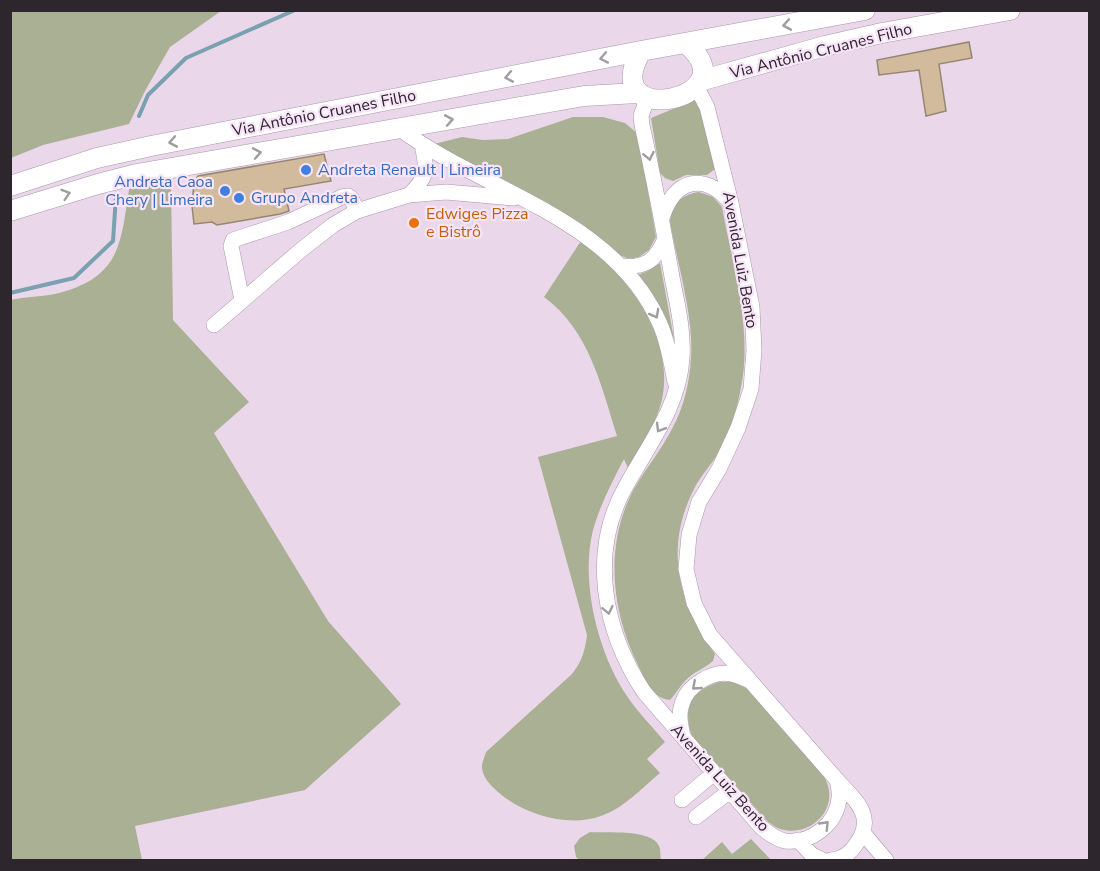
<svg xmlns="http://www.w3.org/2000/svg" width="1100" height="871" font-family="'Nunito Sans',sans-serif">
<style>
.green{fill:#aab093}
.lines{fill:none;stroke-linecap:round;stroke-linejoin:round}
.stream{stroke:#79a1af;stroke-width:4}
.building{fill:#d2bb9d;stroke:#958672;stroke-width:1.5}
.minor-casing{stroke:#a996a9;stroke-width:16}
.major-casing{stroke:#a996a9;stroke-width:21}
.minor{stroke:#fff;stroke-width:15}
.major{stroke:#fff;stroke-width:20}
.oneway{stroke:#a09da0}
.shop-dot{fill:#3f7fe0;stroke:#f8e4f8;stroke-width:2}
.food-dot{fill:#e8710a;stroke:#f8e4f8;stroke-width:2}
.labels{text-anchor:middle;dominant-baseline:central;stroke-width:4.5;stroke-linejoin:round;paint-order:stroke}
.street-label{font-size:16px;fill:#2d262d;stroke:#f8e4f8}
.shop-label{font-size:16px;fill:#366cbe;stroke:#f8e4f8;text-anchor:start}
.food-label{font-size:16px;fill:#c56008;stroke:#f8e4f8;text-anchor:start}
</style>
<rect width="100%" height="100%" fill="#ebd7ea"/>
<path class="green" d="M 11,10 L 221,10 L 221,11 L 170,47 L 145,91 L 129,124 L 43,145 L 11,158 Z
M 702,97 L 715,169 L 707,175 L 686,175 L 673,181 L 665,178 L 660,173 L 651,118 Z
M 573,117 L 603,117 L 625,123 L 638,134 L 656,237 L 649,250 L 639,257 L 629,259 L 617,254 L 598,237 L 571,218 L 434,144 L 462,137 L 483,140 L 508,139 Z
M 130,184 L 171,185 L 173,320 L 249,402 L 214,433 L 328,621 L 401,704 L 305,790 L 135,826 L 142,860 L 11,860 L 10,300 C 29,296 48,297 66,291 C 124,273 121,236 130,184 Z
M 699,192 L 713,197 L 722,207 C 732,263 753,330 741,387 C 737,410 729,434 717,455 C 710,466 700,477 694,489 C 664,548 678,603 715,654 L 713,661 C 704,669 693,672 685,681 C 679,687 676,694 670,700 C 653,699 644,678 638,665 C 611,611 604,544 634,489 C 646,468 662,449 673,427 C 684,407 690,380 691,357 C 694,318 677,261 670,222 C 672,203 681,195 699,192 Z
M 581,241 C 595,253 610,265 622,279 C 651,312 674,362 660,407 C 653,429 640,448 628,468 L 624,459 C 612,482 600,505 593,530 C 580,582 598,653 627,696 C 638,713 653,727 665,742 L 647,759 L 660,773 C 641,789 624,808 601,816 C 568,828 523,814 498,792 C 490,785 482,777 482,766 C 482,762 485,756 486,752 L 572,674 C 582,661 585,651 587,635 L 538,457 L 617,436 C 601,385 589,330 544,297 Z
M 660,263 L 674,339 L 659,309 L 635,276 L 648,271 Z
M 719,682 L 733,682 L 748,689 L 820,770 C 822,774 826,779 827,783 C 838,812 808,838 780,829 C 776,828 772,824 768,822 L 692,736 C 682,708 691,691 719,682 Z
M 590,832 C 607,833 652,829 659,846 C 661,850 660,856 661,860 L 579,860 L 576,857 L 574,846 L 580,838 Z
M 751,839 L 771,860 L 702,860 L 722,842 L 732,854 Z"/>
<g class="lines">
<path class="stream" d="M 139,116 L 148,95 L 186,58 L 295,10
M 10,293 L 74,278 L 113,241 L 116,196"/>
</g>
<path class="building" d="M 969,42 L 972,58 L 939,64 L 946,111 L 926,116 L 919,70 L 879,75 L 877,60 Z
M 324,154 L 331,181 L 284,189 L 289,211 L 280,214 L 217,225 L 212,222 L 194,224 L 192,206 L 194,182 L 198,176 Z"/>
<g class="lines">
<defs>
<path id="minor" d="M 647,99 L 641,116 L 642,125 C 653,175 663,226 672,277 C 677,303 684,331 682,358 C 679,407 649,444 626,486 C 588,553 604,631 644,692 L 761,827 C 768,833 776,839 785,841 C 811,844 837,824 839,798 C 840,793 838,785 837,780 L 710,635 L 694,603 L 686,569 L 689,535 L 699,502 L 719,469 L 738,428 L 751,389 L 754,350 L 752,307 L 731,203 L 707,107 L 697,88
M 400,129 C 485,192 614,218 660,324 C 668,342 671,362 675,382
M 409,195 C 427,178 428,170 422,145
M 662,218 C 674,179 704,171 731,203
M 621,266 C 646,268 655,261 665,239
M 242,300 L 231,246 L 233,240 L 288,222 L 342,197 L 348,196 L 351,198 L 357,211
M 214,325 L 301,250 L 333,225 L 357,211 L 409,195 L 446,192 L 514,198
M 683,737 C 681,726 678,715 682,704 C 687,686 712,670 731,674 C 737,675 743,678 748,680
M 682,800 L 714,773
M 696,817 L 730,791
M 864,834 L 886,860
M 798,840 L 812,855 L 823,860
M 831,860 C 842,859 851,853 857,843 C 876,816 855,800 837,780"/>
<path id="major" d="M 641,51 C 595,133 755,98 685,43
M 703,80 L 825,46 L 882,33 L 1010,10
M 10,186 L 97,158 L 151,146 L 641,51 L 865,10
M 10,211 L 98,184 L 137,174 L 584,96 L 637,93"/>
</defs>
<use href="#minor" class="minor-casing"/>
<use href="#major" class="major-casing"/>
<use href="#minor" class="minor"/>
<use href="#major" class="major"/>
</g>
<defs><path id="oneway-chevron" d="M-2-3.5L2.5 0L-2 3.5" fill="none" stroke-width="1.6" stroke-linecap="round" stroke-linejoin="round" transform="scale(1.5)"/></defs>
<g class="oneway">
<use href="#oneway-chevron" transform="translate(787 25) rotate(170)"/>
<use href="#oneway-chevron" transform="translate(604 58) rotate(169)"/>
<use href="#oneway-chevron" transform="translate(509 77) rotate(169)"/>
<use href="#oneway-chevron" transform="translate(449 120) rotate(-10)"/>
<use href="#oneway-chevron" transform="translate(173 142) rotate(170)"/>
<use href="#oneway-chevron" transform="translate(257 153) rotate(-10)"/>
<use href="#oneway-chevron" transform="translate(649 156) rotate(78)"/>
<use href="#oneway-chevron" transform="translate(66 194) rotate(-17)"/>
<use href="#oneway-chevron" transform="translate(655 314) rotate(61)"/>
<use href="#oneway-chevron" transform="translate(660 428) rotate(121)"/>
<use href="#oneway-chevron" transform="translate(608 610) rotate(78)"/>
<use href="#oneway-chevron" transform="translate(696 686) rotate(139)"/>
<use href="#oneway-chevron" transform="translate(825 825) rotate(-46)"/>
</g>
<g class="shop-dot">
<circle cx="306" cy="170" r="6"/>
<circle cx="225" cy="191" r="6"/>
<circle cx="239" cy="198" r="6"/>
</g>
<circle class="food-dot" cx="414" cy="223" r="6"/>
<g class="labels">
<g class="street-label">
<text transform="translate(821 51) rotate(-14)">Via Antônio Cruanes Filho</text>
<text transform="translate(324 113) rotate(-11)">Via Antônio Cruanes Filho</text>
<text transform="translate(740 260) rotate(80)">Avenida Luiz Bento</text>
<text transform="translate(720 778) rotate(48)">Avenida Luiz Bento</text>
</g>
<g class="shop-label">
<text x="318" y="170">Andreta Renault | Limeira</text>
<text x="213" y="182" text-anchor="end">Andreta Caoa<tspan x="213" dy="18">Chery | Limeira</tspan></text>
<text x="251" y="198">Grupo Andreta</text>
</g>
<g class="food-label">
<text x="426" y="214">Edwiges Pizza<tspan x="426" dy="18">e Bistrô</tspan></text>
</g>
</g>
<rect width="1100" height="871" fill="none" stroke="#2d262d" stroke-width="24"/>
</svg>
